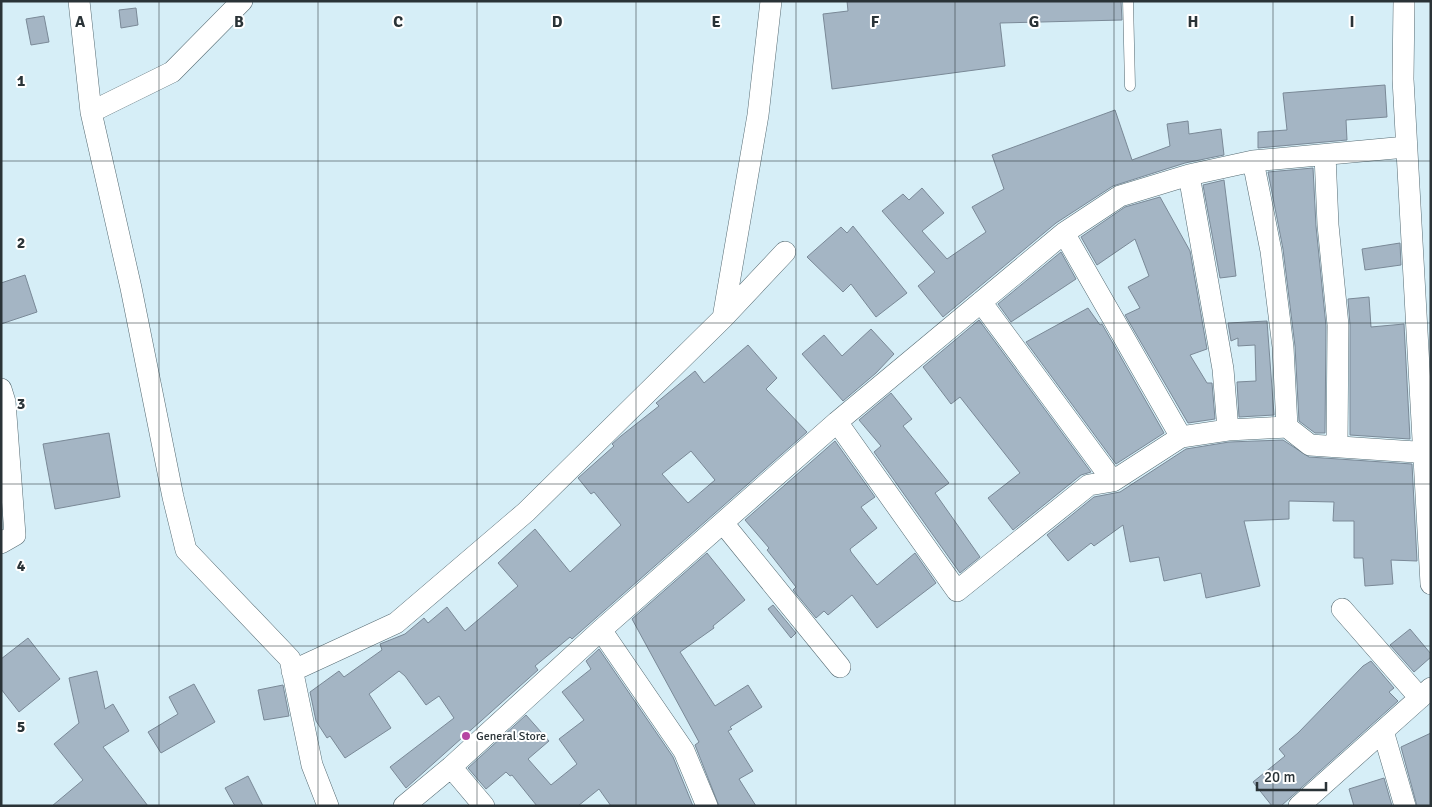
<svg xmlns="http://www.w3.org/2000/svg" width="1432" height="807" font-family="Signika,sans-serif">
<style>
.building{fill:#a4b5c4;stroke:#7a8997;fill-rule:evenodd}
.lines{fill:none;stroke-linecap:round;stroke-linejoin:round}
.service-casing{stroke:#566b73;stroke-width:11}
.minor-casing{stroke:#566b73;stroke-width:22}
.service{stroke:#fff;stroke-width:10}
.minor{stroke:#fff;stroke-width:21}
.grid{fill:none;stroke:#2a3337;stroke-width:1;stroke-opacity:0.55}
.poi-dot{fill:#b645a2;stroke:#fff;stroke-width:2}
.labels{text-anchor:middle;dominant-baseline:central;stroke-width:4;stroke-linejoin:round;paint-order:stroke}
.poi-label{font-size:12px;fill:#2a3337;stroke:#fff;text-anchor:start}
.grid-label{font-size:16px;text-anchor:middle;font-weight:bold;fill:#2a3337;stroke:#fff;stroke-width:4;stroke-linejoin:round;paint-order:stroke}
</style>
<rect width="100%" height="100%" fill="#d6eef7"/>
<path class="building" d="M 847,1 L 1121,1 L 1122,20 L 1000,23 L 1005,66 L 832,89 L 823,14 L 848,11 Z
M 136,8 L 138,25 L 121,28 L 119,10 Z
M 44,16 L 49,42 L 31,45 L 26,19 Z
M 1385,85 L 1387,117 L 1346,120 L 1347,140 L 1258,148 L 1258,132 L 1287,130 L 1283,93 Z
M 1115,110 L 1132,160 L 1170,146 L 1167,124 L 1188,121 L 1189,134 L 1221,129 L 1224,155 L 1185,163 L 1113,186 L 1056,223 L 943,317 L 918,286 L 935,272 L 882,211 L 903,194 L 909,200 L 922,188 L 944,213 L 922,231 L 947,259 L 986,232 L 972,207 L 1004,189 L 992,155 Z
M 1313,168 L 1316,226 L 1326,326 L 1325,433 L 1315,433 L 1299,421 L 1295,346 L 1283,249 L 1268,172 Z
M 1224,180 L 1236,276 L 1220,278 L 1203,185 Z
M 1160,197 L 1190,251 L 1207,349 L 1190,355 L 1207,383 L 1212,383 L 1215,419 L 1188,423 L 1125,315 L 1140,308 L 1128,287 L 1149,276 L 1135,239 L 1097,265 L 1081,237 L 1125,207 Z
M 853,226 L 907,293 L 876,317 L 851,284 L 843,292 L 807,257 L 841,227 L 847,233 Z
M 1400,243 L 1401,265 L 1365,270 L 1362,249 Z
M 1061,252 L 1076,279 L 1011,322 L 998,304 Z
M 25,275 L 37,312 L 1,324 L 1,283 Z
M 1369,297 L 1371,327 L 1404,324 L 1410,439 L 1350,435 L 1350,325 L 1348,299 Z
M 1088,308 L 1100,325 L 1102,324 L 1164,433 L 1116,464 L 1026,342 Z
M 979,320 L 1091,472 L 1081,475 L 1013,530 L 988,498 L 1020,473 L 960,397 L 951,404 L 923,367 Z
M 1267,321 L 1274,415 L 1239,417 L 1237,382 L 1256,381 L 1255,345 L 1238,346 L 1238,338 L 1231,341 L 1228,323 Z
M 871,329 L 894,354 L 876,373 L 843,401 L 802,354 L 824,335 L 842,356 Z
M 748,345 L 777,378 L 766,389 L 807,432 L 572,639 L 570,637 L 535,666 L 538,670 L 406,788 L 390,767 L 454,718 L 439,696 L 426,705 L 405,676 L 399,671 L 369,694 L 391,728 L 345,758 L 330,736 L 327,738 L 316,721 L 310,692 L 339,671 L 344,677 L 382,650 L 380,644 L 405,634 L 424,618 L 428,623 L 447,607 L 465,631 L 518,586 L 498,563 L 535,529 L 570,572 L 621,525 L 594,492 L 591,494 L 578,478 L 614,446 L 612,444 L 621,436 L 659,406 L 656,403 L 695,371 L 704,383 ZM 691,451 L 715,480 L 688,503 L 662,474 Z
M 891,393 L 912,419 L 903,426 L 949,483 L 935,493 L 980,557 L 960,573 L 874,452 L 881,446 L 859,420 Z
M 109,433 L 120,497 L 55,509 L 43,444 Z
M 1283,440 L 1309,457 L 1412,464 L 1417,561 L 1391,560 L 1393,584 L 1365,586 L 1363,558 L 1354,558 L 1354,521 L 1333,521 L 1334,502 L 1289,501 L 1289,519 L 1244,521 L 1260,586 L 1206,598 L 1201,573 L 1164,581 L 1159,557 L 1130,562 L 1123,525 L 1094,546 L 1091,543 L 1068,561 L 1047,535 L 1094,497 L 1120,492 L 1186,449 L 1229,442 Z
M 835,441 L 875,497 L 861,507 L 877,528 L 850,549 L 851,552 L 877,585 L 915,553 L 936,583 L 877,628 L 852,595 L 828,615 L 824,611 L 816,618 L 793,590 L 796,587 L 767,550 L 769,548 L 745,520 Z
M 707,553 L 745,600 L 713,626 L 714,628 L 680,652 L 715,706 L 748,685 L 762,707 L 730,727 L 732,729 L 728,731 L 753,771 L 739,779 L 756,806 L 719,806 L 695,745 L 699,742 L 632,619 Z
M 773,605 L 796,633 L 791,638 L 768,609 Z
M 1410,629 L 1431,654 L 1431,657 L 1414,672 L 1390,645 Z
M 28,638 L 60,679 L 19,712 L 1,689 L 1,659 Z
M 599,649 L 673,757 L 693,806 L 611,806 L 599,789 L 578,806 L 537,806 L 512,775 L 510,776 L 506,772 L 486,789 L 468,768 L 526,715 L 549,741 L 528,759 L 551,785 L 577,764 L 559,739 L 584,720 L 562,692 L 591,669 L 586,661 Z
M 1371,661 L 1394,688 L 1389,692 L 1398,701 L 1281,806 L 1272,806 L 1253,782 L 1285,756 L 1279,749 L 1298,733 L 1363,666 Z
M 97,671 L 105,709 L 113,704 L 129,731 L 103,747 L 148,806 L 52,806 L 83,780 L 54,744 L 79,723 L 69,678 Z
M 194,684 L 215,722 L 161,753 L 148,732 L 178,714 L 169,697 Z
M 283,685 L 289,716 L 264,720 L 258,690 Z
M 1431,733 L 1431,806 L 1417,806 L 1401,747 Z
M 248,776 L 263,806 L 235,806 L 225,788 Z
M 1384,778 L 1392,806 L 1354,806 L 1349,789 Z"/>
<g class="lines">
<defs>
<path id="service" d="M 1128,1 L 1130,86"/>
<path id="minor" d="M 79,1 L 91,112 L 131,288 L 173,497 L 186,550 L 290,659 L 312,765 L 328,806
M 1404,1 L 1403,79 L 1431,584
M 91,112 L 172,72 L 242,1
M 1325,155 L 1328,225 L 1338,325 L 1337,446
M 1253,161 L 1271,251 L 1283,347 L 1287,427
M 1189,175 L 1223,369 L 1228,430
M 1064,233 L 1181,437
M 981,302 L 1113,481
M 723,318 L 758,115 L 771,1
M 1,389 L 5,402 L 15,535 L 1,543
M 837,422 L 957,591 L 1089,485 L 1113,481 L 1181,437 L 1228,430 L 1287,427 L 1310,445 L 1431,453
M 723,523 L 840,667
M 1342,609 L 1420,698
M 601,630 L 684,751 L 707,806
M 292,671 L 396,623 L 526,512 L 723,318 L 785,252
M 1383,731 L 1405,806
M 451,767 L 484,806
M 404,806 L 451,767 L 601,630 L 837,422 L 1064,233 L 1120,196 L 1189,175 L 1253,161 L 1406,147
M 1299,806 L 1431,688"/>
</defs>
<use href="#service" class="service-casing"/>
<use href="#minor" class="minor-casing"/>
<use href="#service" class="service"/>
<use href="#minor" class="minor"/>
</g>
<path class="grid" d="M 159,1 L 159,806M 318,1 L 318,806M 477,1 L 477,806M 636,1 L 636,806M 796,1 L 796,806M 955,1 L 955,806M 1114,1 L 1114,806M 1273,1 L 1273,806M 1,161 L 1431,161M 1,323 L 1431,323M 1,484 L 1431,484M 1,646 L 1431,646"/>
<circle class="poi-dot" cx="466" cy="736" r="5"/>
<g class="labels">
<g class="poi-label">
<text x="476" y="736">General Store</text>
</g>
</g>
<g class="grid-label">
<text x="80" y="27">A</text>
<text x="239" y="27">B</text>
<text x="398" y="27">C</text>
<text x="557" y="27">D</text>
<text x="716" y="27">E</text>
<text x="875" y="27">F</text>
<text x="1034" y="27">G</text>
<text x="1193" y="27">H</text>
<text x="1352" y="27">I</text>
<text x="21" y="86">1</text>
<text x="21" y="248">2</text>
<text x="21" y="409">3</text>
<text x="21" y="571">4</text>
<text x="21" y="732">5</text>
</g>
<rect width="1432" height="807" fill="none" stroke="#2a3337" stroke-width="5"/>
<path d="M1257 782v8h69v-8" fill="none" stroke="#2a3337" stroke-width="2.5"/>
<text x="1264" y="782" font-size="15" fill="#2a3337" stroke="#ffffff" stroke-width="4" paint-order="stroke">20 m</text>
</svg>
